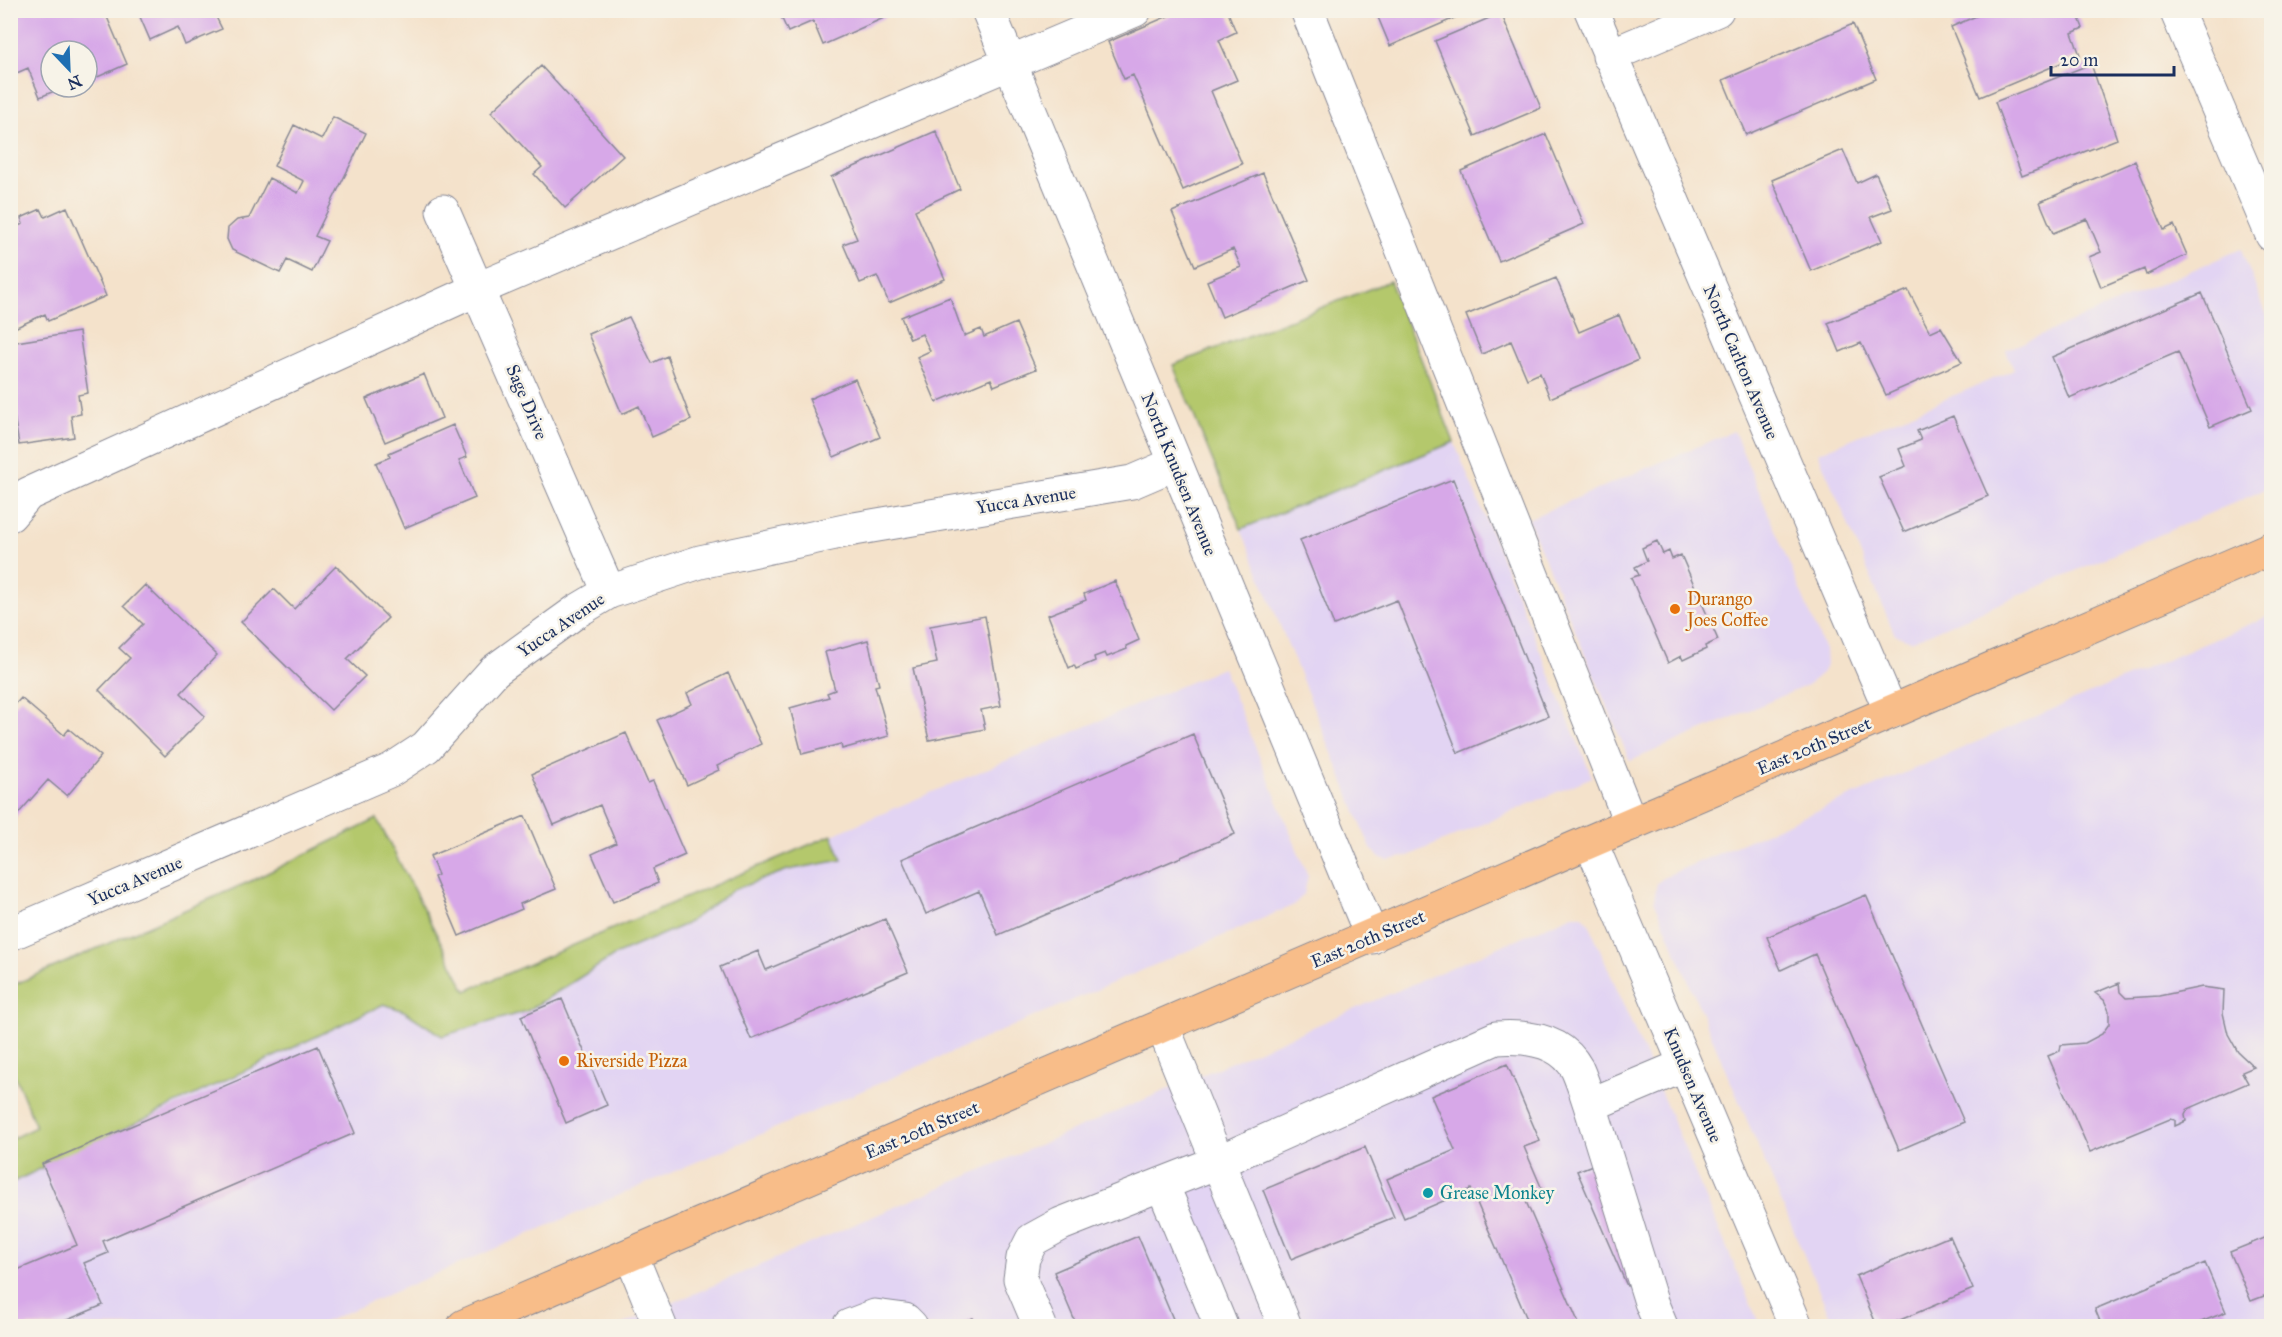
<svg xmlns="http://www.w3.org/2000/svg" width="2282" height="1337" font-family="'IM FELL Great Primer',serif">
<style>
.built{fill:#e2d4f3}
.green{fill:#b4c86c;stroke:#687c65;stroke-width:1.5}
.building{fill:#d7a8e8}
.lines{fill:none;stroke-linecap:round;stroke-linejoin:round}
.minor-casing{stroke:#888894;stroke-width:35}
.major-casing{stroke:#888894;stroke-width:35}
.minor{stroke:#fff;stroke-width:33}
.major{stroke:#f8bd89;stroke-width:33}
.food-dot{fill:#e8710a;stroke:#f7f3e8;stroke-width:2}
.culture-dot{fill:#0f9aa8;stroke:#f7f3e8;stroke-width:2}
.labels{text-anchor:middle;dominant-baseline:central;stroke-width:5;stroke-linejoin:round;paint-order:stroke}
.street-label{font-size:18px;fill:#1b2f5e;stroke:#f7f3e8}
.food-label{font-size:18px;fill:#c56008;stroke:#f7f3e8;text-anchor:start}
.culture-label{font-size:18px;fill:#0d838f;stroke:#f7f3e8;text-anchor:start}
</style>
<rect width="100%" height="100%" fill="#f7f3e8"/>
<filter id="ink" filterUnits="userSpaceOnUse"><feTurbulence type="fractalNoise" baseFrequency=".0167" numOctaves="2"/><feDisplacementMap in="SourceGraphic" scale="12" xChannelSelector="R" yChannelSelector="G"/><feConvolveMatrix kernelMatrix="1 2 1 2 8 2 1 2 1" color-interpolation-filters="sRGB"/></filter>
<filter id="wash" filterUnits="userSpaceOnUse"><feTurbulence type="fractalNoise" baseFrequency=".008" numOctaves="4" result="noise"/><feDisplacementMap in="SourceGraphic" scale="24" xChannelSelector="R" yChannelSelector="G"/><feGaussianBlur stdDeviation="1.35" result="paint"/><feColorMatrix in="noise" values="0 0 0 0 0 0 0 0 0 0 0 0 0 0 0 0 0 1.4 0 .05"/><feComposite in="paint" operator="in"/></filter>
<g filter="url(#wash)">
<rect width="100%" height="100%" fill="#f4e2cb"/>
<path class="built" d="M 2241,249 L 2271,326 L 2271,487 L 1912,641 L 1895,635 L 1818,453 L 2014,370 L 2006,350 Z
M 1734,431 L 1825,650 L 1826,664 L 1823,672 L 1808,685 L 1630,761 L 1528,519 Z
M 1454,442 L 1592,777 L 1408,856 L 1389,860 L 1381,858 L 1371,849 L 1241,529 Z
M 2271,615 L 2271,1326 L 1834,1326 L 1654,900 L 1657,883 L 1666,876 Z
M 1223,668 L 1308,876 L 1304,894 L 1294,905 L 315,1326 L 11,1326 L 11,1183 L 384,1004 L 404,1011 L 442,1036 L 527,1011 L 617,954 L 686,924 L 733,890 L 788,870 L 842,860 L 832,835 Z
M 1573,915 L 1582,915 L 1588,921 L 1760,1326 L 619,1326 Z"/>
<path class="green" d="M 1390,281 L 1454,442 L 1241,529 L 1173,365 Z
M 377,819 L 466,991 L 832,835 L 842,860 L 788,870 L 733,890 L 686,924 L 617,954 L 527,1011 L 442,1036 L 404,1011 L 384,1004 L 11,1183 L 11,1139 L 36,1127 L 11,1066 L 11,986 L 251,881 Z"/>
<g id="blocks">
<path class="building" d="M 10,10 L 104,10 L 127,64 L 93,79 L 91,75 L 87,77 L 87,51 L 51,51 L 51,87 L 64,87 L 40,97 L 28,68 L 10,76 Z
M 137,10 L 221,10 L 214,13 L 222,29 L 185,45 L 178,27 L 150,40 Z
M 778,10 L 884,10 L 886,17 L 823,45 L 813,21 L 788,32 Z
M 1182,10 L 1227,10 L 1236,32 L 1219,40 L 1237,80 L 1211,91 L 1242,164 L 1183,190 L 1133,75 L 1124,79 L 1108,42 Z
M 1375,10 L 1473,10 L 1390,46 Z
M 1990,10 L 2076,10 L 2083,28 L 2072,33 L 2080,55 L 1980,97 L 1951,27 Z
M 1501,13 L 1541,108 L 1475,136 L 1435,41 Z
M 1853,24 L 1876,79 L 1746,135 L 1723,80 Z
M 2091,64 L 2117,139 L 2022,176 L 1995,102 Z
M 541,66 L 623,156 L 565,208 L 534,174 L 542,167 L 491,112 Z
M 333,117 L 366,133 L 315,236 L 327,241 L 312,272 L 287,260 L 280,273 L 232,250 L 227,239 L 228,228 L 237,220 L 249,218 L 269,178 L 298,193 L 304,181 L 274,166 L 294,125 L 322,139 Z
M 936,131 L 960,189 L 915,210 L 945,279 L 889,303 L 877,276 L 860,283 L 843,244 L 857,239 L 831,177 Z
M 1546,134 L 1584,224 L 1499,261 L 1461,171 Z
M 1843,150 L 1857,183 L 1876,174 L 1892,209 L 1871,217 L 1882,241 L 1811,271 L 1772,180 Z
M 2135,161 L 2164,230 L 2174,225 L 2187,255 L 2146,275 L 2144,269 L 2101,287 L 2089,257 L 2101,252 L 2087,219 L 2053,233 L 2040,202 Z
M 1263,173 L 1309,280 L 1222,317 L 1207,281 L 1241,267 L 1233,249 L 1195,266 L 1172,212 Z
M 67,207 L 106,296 L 48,321 L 45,314 L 10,330 L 10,282 L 17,280 L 10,267 L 10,229 L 23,224 L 21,218 L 41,209 L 45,217 Z
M 1556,278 L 1579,332 L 1619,315 L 1638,360 L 1550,398 L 1540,373 L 1527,379 L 1511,341 L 1482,354 L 1466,315 Z
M 1908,290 L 1930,332 L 1941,327 L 1962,362 L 1886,395 L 1861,343 L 1840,352 L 1828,323 Z
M 2202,293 L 2252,409 L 2210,427 L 2178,352 L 2069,398 L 2052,357 Z
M 950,297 L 964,336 L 981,329 L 984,337 L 1016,323 L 1036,369 L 994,386 L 991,379 L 936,402 L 917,357 L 930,351 L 922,334 L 910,339 L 901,317 Z
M 629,317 L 652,363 L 667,356 L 691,420 L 652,437 L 639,406 L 622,414 L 588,334 Z
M 79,332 L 88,393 L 78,395 L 81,414 L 71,416 L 74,437 L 19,445 L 10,392 L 10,343 Z
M 424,374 L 442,418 L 385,442 L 366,399 Z
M 855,379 L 880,437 L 834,457 L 809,399 Z
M 1953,416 L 1988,496 L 1904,532 L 1879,477 L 1906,466 L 1899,449 L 1921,440 L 1917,431 Z
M 453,425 L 467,457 L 459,460 L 475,498 L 404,528 L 376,463 L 390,457 L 389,453 Z
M 1453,479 L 1548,716 L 1458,753 L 1397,600 L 1334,625 L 1300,540 Z
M 1657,541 L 1663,554 L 1669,551 L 1672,559 L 1681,555 L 1718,640 L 1705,646 L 1706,649 L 1683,660 L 1681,656 L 1668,663 L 1631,578 L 1639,575 L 1635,567 L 1647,561 L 1642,548 Z
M 336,566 L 388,618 L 347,659 L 365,676 L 331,710 L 241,622 L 274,589 L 294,609 Z
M 1115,581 L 1139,640 L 1126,646 L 1127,649 L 1107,657 L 1105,653 L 1094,657 L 1095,661 L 1076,669 L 1074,665 L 1069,668 L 1048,615 L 1086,600 L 1084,594 Z
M 145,585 L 217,655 L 181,693 L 205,716 L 165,756 L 99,690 L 130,658 L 119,648 L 143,624 L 124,606 Z
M 985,616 L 1001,706 L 981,710 L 985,729 L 929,740 L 913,668 L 937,663 L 930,626 Z
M 868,640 L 879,685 L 875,686 L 889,736 L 842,749 L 841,744 L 802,754 L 790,708 L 829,697 L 827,693 L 835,690 L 825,652 Z
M 728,673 L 761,744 L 717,766 L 719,770 L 687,785 L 657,720 L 692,704 L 687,693 Z
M 21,698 L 64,735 L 69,729 L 101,756 L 67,796 L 48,780 L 10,823 L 10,710 Z
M 626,733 L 648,783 L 653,781 L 685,855 L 653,869 L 658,883 L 613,902 L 592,854 L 616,843 L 600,805 L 554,825 L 532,774 Z
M 1193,734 L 1235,834 L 998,935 L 979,891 L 926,914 L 902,859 Z
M 525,816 L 556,889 L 520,904 L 522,909 L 459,936 L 434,877 L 438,875 L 430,856 Z
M 1866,895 L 1964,1122 L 1899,1150 L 1815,954 L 1781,970 L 1767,937 Z
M 885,919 L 908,972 L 751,1039 L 720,967 L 758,951 L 766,970 Z
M 2119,983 L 2120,992 L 2126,998 L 2159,996 L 2202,987 L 2224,990 L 2223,1013 L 2228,1034 L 2238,1052 L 2254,1067 L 2242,1072 L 2248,1083 L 2188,1109 L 2185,1115 L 2186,1121 L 2175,1126 L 2175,1120 L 2170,1119 L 2090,1152 L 2048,1056 L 2060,1051 L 2061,1045 L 2085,1043 L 2102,1034 L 2109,1024 L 2109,1011 L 2104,1000 L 2095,993 Z
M 562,999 L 607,1105 L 566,1123 L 521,1016 Z
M 318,1046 L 355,1133 L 103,1241 L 108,1253 L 84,1263 L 103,1305 L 53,1326 L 10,1326 L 10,1273 L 77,1245 L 42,1164 Z
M 1507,1064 L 1540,1141 L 1524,1147 L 1542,1189 L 1524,1197 L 1580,1326 L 1530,1326 L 1471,1189 L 1404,1218 L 1387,1179 L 1455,1150 L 1431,1096 Z
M 1365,1147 L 1394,1217 L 1291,1259 L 1263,1190 Z
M 1608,1159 L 1657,1274 L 1627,1286 L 1577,1171 Z
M 2272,1235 L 2272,1293 L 2251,1301 L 2230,1252 Z
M 1138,1236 L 1176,1326 L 1077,1326 L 1054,1272 Z
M 1950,1236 L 1973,1289 L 1886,1326 L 1877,1326 L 1856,1276 Z
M 2205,1263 L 2226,1312 L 2191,1326 L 2102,1326 L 2095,1309 Z
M 973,1318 L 977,1326 L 953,1326 Z"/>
</g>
</g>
<g filter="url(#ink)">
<use href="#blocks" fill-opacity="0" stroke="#888894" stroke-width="1.5"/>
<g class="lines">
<defs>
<path id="minor" d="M 988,10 L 1372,937
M 1307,10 L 1631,824
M 1591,10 L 1891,712
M 2176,10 L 2272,235
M 1609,56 L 1717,10
M 443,211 L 609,592
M 10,515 L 28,494 L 478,289 L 1135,10
M 1591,843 L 1796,1326
M 10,934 L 391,770 L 426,747 L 494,671 L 577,611 L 609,592 L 700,562 L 854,529 L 1132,482 L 1174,464
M 1163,1027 L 1218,1162 L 1496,1038 C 1525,1036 1561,1039 1577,1069 C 1582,1080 1586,1093 1590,1105 L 1685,1065
M 1590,1105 L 1651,1302 L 1661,1326
M 631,1255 L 660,1326
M 849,1326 L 875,1316 L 905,1320 L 911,1326
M 1040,1326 L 1020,1279 L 1023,1258 L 1032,1240 L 1061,1224 L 1162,1184
M 1221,1326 L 1162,1184 L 1218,1162 L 1285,1326"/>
<path id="major" d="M 464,1326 L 2272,548"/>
</defs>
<use href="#minor" class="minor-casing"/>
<use href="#major" class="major-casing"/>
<use href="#minor" class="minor"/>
<use href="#major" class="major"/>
</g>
</g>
<g class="food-dot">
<circle cx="1675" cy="609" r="6"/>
<circle cx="564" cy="1061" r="6"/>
</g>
<circle class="culture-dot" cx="1428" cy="1193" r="6"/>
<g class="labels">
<g class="street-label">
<text transform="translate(1741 362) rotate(67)">North Carlton Avenue</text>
<text transform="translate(527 402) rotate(67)">Sage Drive</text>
<text transform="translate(1179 474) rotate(68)">North Knudsen Avenue</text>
<text transform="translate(1026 500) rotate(-9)">Yucca Avenue</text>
<text transform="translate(561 625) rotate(-34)">Yucca Avenue</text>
<text transform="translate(1814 746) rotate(-23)">East 20th Street</text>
<text transform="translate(135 881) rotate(-23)">Yucca Avenue</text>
<text transform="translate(1368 939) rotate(-23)">East 20th Street</text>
<text transform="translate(1693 1085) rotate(67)">Knudsen Avenue</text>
<text transform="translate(922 1130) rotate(-23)">East 20th Street</text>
</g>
<g class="food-label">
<text x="1687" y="599">Durango<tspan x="1687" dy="21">Joes Coffee</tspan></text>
<text x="576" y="1061">Riverside Pizza</text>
</g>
<g class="culture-label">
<text x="1440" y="1193">Grease Monkey</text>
</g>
</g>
<rect width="2282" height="1337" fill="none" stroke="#f7f3e8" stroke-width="36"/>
<g transform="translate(69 69) rotate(157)"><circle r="28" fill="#f7f3e8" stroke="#9fa5b1" stroke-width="1.5"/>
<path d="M0-4.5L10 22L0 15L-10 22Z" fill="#1f6fb2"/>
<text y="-9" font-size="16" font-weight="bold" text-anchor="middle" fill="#1b2f5e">N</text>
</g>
<path d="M2051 66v9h123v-9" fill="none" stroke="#1b2f5e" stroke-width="3"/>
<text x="2060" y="66" font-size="18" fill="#1b2f5e" stroke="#f7f3e8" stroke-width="4.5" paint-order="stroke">20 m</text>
</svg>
